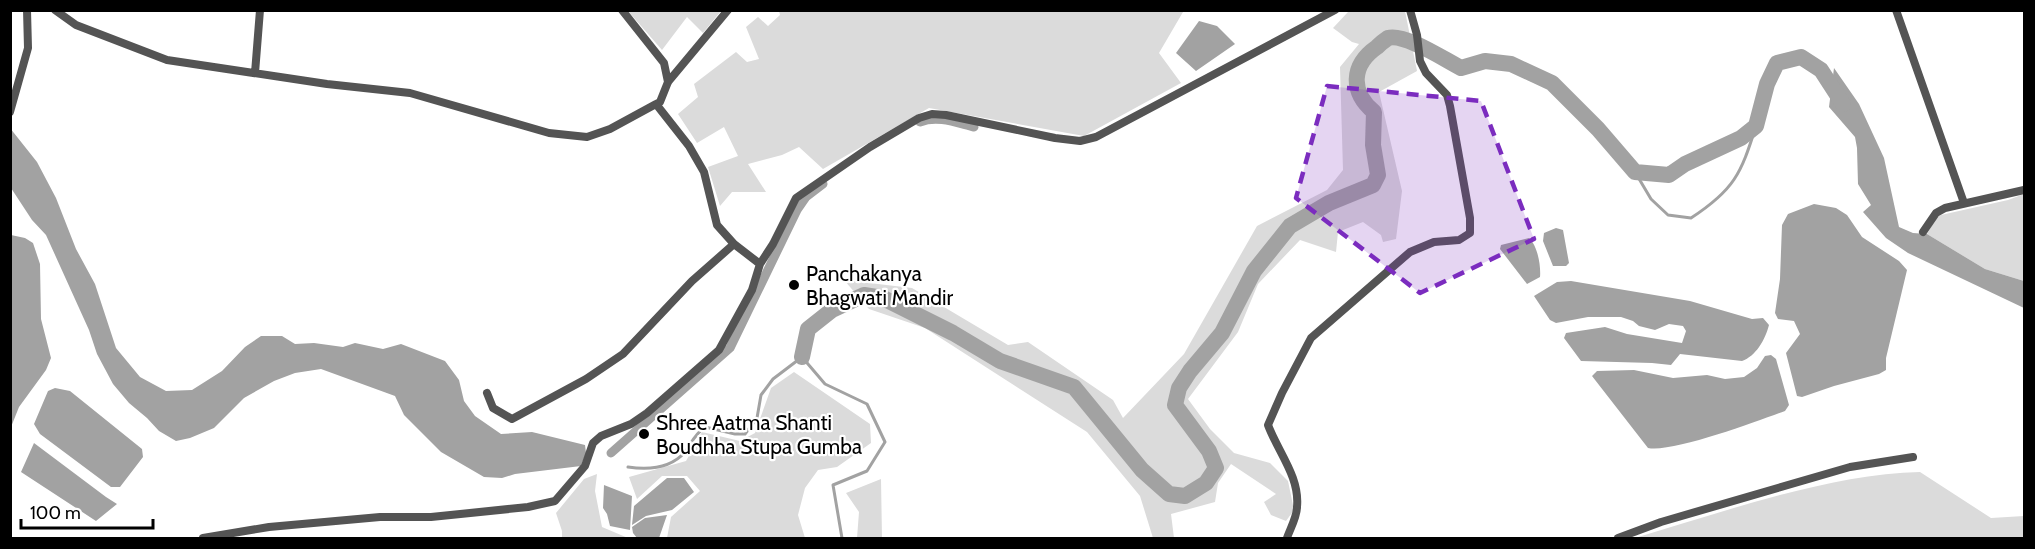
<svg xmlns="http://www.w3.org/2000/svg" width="2035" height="549" font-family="Cabin,sans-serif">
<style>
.green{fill:#dbdbdb}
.water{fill:#a2a2a2}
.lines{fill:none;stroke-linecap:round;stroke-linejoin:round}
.stream{stroke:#a2a2a2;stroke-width:3}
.canal{stroke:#a2a2a2;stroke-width:9}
.river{stroke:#a2a2a2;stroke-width:16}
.street{stroke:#545454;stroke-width:8}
.marked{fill:#7b2cbf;fill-opacity:0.2;stroke:#7b2cbf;stroke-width:4.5;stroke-dasharray:12 8;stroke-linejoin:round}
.poi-dot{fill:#000;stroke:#fff;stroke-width:2}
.labels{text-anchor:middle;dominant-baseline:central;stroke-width:4.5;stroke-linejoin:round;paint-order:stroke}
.poi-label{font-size:21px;fill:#000;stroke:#fff;text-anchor:start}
</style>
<rect width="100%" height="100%" fill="#fff"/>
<path class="green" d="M 1179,10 L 1183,12 L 1159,53 L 1181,83 L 1084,136 L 929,108 L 823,169 L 799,147 L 782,155 L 748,164 L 766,192 L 732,192 L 720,206 L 708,167 L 738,156 L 724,127 L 697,143 L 678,114 L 698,97 L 694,84 L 736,52 L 747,62 L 759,59 L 746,27 L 758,17 L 768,26 L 780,15 L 779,11 Z
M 628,11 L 721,11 L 703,33 L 687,17 L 662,50 Z
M 1355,11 L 1405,11 L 1417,71 L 1379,92 L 1402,191 L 1396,239 L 1383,242 L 1381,235 L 1363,222 L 1338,232 L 1336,252 L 1300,240 L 1258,284 L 1238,332 L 1188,399 L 1210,429 L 1234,453 L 1270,463 L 1288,481 L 1294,510 L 1286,521 L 1271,515 L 1264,502 L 1276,494 L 1231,464 L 1218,483 L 1215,502 L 1171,514 L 1174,538 L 1153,538 L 1140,496 L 1087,432 L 925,328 L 869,309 L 844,280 L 912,288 L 1008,345 L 1028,342 L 1113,400 L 1123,418 L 1184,354 L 1257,226 L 1327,190 L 1343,170 L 1340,67 L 1359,44 L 1352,42 L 1333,28 L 1348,12 Z
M 2024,194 L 2024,281 L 1985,269 L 1927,234 L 1936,218 L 1941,215 L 2008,200 Z
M 794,372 L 870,424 L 871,443 L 837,467 L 818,470 L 805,488 L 798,515 L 805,538 L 667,538 L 671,517 L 700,491 L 687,476 L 662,476 L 637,499 L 629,477 L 686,461 L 702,432 L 740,441 L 755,433 L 771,388 Z
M 1920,472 L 1991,518 L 2024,516 L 2024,538 L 1635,538 C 1723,512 1829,474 1920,472 Z
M 597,474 L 595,491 L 602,527 L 628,538 L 562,538 L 562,531 L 556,513 L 584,479 Z
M 881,479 L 882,538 L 857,538 L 859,512 L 846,493 Z"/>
<path class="water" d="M 1199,21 L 1217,26 L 1235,44 L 1196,71 L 1176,53 Z
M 1834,68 L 1859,104 L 1884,158 L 1899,227 L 1913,233 L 1927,234 L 1985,269 L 2024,281 L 2024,308 L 1908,253 L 1886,238 L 1863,212 L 1871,205 L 1858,184 L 1857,148 L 1855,137 L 1829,107 Z
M 10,128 L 37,162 L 56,198 L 76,249 L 95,284 L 116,348 L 140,377 L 166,391 L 192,390 L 222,371 L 245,347 L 261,336 L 282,336 L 295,344 L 314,343 L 343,347 L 355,343 L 383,349 L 401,344 L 445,361 L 459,380 L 464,401 L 475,416 L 501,434 L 532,432 L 585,445 L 586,453 L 581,466 L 515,474 L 502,478 L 484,477 L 441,452 L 404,415 L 395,396 L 321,369 L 295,373 L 274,381 L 244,398 L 214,428 L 190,438 L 176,441 L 159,431 L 147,418 L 129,403 L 113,384 L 97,354 L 89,330 L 46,235 L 32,220 L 11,188 Z
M 1814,204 L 1836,208 L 1847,215 L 1862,237 L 1899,261 L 1907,270 L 1886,358 L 1886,370 L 1879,374 L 1834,386 L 1802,397 L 1797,396 L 1786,353 L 1800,334 L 1794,321 L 1778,319 L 1775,313 L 1780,279 L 1782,225 L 1788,214 Z
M 1556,228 L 1563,230 L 1569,263 L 1566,266 L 1553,266 L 1543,241 L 1544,233 Z
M 11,235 L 25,238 L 33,243 L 40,264 L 41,319 L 51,358 L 46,370 L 19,407 L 11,427 Z
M 1529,238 C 1538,246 1541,267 1540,277 L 1527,284 L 1500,249 L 1501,245 Z
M 1571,281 L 1690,301 L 1752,319 L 1763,318 L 1769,325 C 1765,340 1756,356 1742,361 L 1680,354 L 1671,365 L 1652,363 L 1581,361 L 1564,338 L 1566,333 L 1605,327 L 1627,334 L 1682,343 L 1686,331 L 1683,326 L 1669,324 L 1655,330 L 1639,326 L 1633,321 L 1621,317 L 1588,317 L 1556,323 L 1550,320 L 1534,296 L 1557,282 Z
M 1771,355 L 1776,359 L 1789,405 L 1785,411 C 1758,421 1673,453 1648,448 L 1592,376 L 1597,371 L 1634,370 L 1673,378 L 1707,375 L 1725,379 L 1744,377 L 1757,368 L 1765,356 Z
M 55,388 L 70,391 L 142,449 L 143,457 L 120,487 L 111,487 L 40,434 L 34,424 L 48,391 Z
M 34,443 L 106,497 L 117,504 L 96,521 L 21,472 Z
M 667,478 L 684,478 L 694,492 L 672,510 L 646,516 L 632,525 L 634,506 Z
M 604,485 L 632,496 L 630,530 L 610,526 L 607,514 L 603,508 Z
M 667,515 L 659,538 L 637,538 L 633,533 L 632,527 L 645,518 Z"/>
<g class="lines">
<path class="stream" d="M 1635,172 L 1651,199 L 1668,215 L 1691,218 C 1734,190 1741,174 1756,126
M 628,467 C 648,470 671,468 685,452 C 692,442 695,434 705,427 L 735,434 L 745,434 L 757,418 L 761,395 L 773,379 L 802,357 L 825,384 L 867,404 L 885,442 L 867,471 L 833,485 L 842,538"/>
<path class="canal" d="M 920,122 C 938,115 957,123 974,127
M 611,453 L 730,348 L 797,210 L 806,197 L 823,184"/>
<path class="river" d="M 802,357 L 808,329 L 832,310 L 864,295 L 883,298 L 953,333 L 1000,361 L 1074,387 L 1142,470 L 1169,494 L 1185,496 L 1206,483 L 1216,468 L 1209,451 L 1175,405 L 1179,388 L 1190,371 L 1222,333 L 1254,271 L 1290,226 L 1329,203 L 1373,185 L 1378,175 L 1373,145 L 1374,112 C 1350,92 1351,65 1377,47 C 1380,44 1385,40 1388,38 C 1405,33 1445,60 1461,68 L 1485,61 L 1511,64 L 1552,83 L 1598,129 L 1635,172 L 1669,175 L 1685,164 L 1741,138 L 1756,126 L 1767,84 L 1777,63 L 1801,57 L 1821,70 L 1843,104"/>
<path class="street" d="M 55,10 L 76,25 L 167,60 L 327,84 L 410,93 L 549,133 L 587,137 L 610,129 L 656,104 L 689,146 L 704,172 L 717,225 L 734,244 L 760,264
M 622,10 L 664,63 L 668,82
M 1896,10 L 1964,203
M 255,73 L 260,10
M 656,104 L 660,102 L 668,82 L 728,10
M 10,112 L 28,48 L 27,10
M 1923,232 L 1936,213 L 1945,208 L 2024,190
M 487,393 L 493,408 L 512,419 L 586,379 L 623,354 L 692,281 L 734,244
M 203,538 L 269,527 L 380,517 L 431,517 L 528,507 L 555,501 L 585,466 L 593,443 L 601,436 L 631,424 L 647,413 L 719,350 L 752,290 L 760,264 L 773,244 L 796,198 L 870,147 L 919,118 L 932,114 L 946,115 L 1055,138 L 1080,141 L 1096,137 L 1335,10
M 1287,538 C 1290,529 1297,517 1297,507 C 1300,477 1278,452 1268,425 L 1282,393 L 1311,338 L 1410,252 L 1434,242 L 1459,240 L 1470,233 L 1470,218 L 1450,106 L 1447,95 L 1426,73 L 1420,61 L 1417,35 L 1410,10
M 1618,538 L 1661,522 L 1850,467 L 1913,457"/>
</g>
<path class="marked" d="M 1327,86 L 1481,101 L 1534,239 L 1420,293 L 1296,198 Z"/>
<g class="poi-dot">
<circle cx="794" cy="285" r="6"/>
<circle cx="644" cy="434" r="6"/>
</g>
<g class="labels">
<g class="poi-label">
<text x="806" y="273">Panchakanya<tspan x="806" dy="24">Bhagwati Mandir</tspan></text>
<text x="656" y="422">Shree Aatma Shanti<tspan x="656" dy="24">Boudhha Stupa Gumba</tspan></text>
</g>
</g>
<rect width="2035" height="549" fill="none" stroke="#000000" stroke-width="24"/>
<path d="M21 519v9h132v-9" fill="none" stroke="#000000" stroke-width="3"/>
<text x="30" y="519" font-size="18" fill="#000000" stroke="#ffffff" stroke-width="4.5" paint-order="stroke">100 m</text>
</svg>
